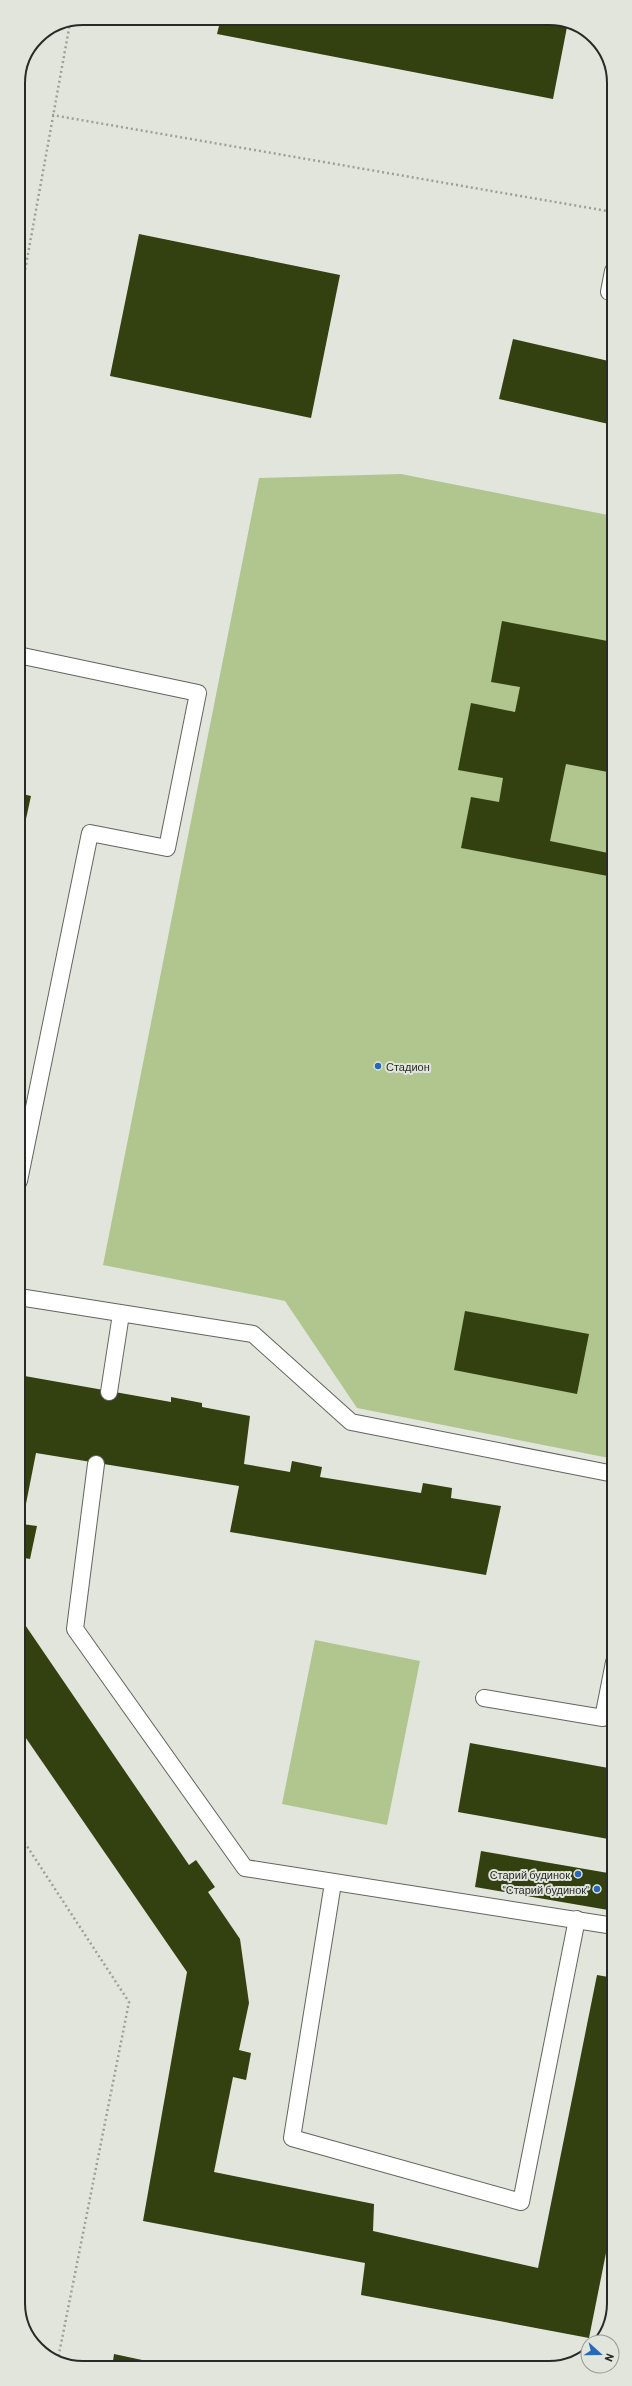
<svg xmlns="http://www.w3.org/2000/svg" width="632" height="2386" font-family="Barlow,sans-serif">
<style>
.green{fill:#b1c68f}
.building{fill:#32410f}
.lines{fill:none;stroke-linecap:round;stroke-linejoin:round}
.lane-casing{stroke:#62655d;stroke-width:18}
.path{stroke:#9da09a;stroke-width:2.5;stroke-dasharray:2 3;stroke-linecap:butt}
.lane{stroke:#fff;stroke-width:16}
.poi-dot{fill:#2669ba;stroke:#e1e5dc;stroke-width:1.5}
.labels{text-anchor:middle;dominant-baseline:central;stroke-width:4;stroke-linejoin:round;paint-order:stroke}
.poi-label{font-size:11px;fill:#282a27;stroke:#e1e5dc;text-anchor:end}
.rim{fill:none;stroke:#282a27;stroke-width:2}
</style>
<rect width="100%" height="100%" fill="#e1e5dc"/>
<path class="green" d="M 401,474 L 613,516 L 614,1459 L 357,1408 L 285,1301 L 103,1265 L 259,478 Z
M 315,1640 L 420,1661 L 387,1825 L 282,1804 Z"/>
<path class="building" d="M 221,18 L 522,18 L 567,27 L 553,99 L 217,34 Z
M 568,23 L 581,29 L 581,30 L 567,27 Z
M 139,234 L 340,275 L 311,418 L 110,376 Z
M 513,339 L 613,362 L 613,425 L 499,399 Z
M 502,621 L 613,642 L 613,773 L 566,764 L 550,841 L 613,854 L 613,877 L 461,848 L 471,797 L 499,802 L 503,778 L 458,770 L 471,703 L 515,712 L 520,687 L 491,682 Z
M 18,793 L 31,796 L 19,851 L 18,851 Z
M 465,1311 L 589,1334 L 577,1394 L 454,1370 Z
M 19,1375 L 171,1402 L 171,1397 L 202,1403 L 202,1407 L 250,1416 L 244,1464 L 290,1472 L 292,1461 L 322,1467 L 320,1477 L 421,1493 L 423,1483 L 452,1488 L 451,1498 L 501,1506 L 486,1575 L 230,1532 L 239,1486 L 36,1453 L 22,1524 L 37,1526 L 30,1559 L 19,1557 Z
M 19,1616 L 189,1865 L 196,1860 L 215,1887 L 208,1892 L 240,1939 L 249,2003 L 239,2050 L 251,2053 L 246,2080 L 233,2077 L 214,2172 L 374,2204 L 373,2231 L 538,2268 L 597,1975 L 614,1978 L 614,2213 L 589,2338 L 361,2295 L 365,2263 L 143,2221 L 187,1972 L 19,1728 Z
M 470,1743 L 614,1769 L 614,1840 L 458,1812 Z
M 481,1851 L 614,1874 L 614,1911 L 475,1887 Z
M 19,2109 L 22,2110 L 20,2119 L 19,2119 Z
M 114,2354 L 175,2367 L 175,2368 L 112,2368 Z"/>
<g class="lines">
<defs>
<path id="lane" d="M 609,292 L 613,271
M 18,655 L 198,693 L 167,848 L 90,833 L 19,1181
M 19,1297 L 253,1334 L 351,1422 L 614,1474
M 109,1392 L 121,1314
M 96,1464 L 75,1629 L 245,1868 L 614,1926
M 484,1698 L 603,1718 L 614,1662
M 333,1883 L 292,2138 L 521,2202 L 577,1919"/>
</defs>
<use href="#lane" class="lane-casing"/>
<path class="path" d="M 52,115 L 613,212
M 18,309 L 70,23
M 19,1834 L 129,2002 L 58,2359"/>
<use href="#lane" class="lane"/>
</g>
<g class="poi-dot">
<circle cx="378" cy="1066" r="4"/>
<circle cx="578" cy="1874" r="4"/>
<circle cx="597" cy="1889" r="4"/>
</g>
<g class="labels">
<g class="poi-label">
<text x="386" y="1066" text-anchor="start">Стадион</text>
<text x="570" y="1874">Старий будинок</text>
<text x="589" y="1889">"Старий будинок"</text>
</g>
</g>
<path d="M0 0H632V2386H0ZM83 25H549A58 58 0 0 1 607 83V2303A58 58 0 0 1 549 2361H83A58 58 0 0 1 25 2303V83A58 58 0 0 1 83 25Z" fill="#e1e5dc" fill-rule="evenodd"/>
<path class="rim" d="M83 25H549A58 58 0 0 1 607 83V2303A58 58 0 0 1 549 2361H83A58 58 0 0 1 25 2303V83A58 58 0 0 1 83 25Z"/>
<g transform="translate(600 2354) rotate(111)"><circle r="19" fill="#e1e5dc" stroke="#979a94"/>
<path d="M0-3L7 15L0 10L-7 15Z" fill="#2669ba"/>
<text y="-6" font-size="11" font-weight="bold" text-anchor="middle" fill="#282a27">N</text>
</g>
</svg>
